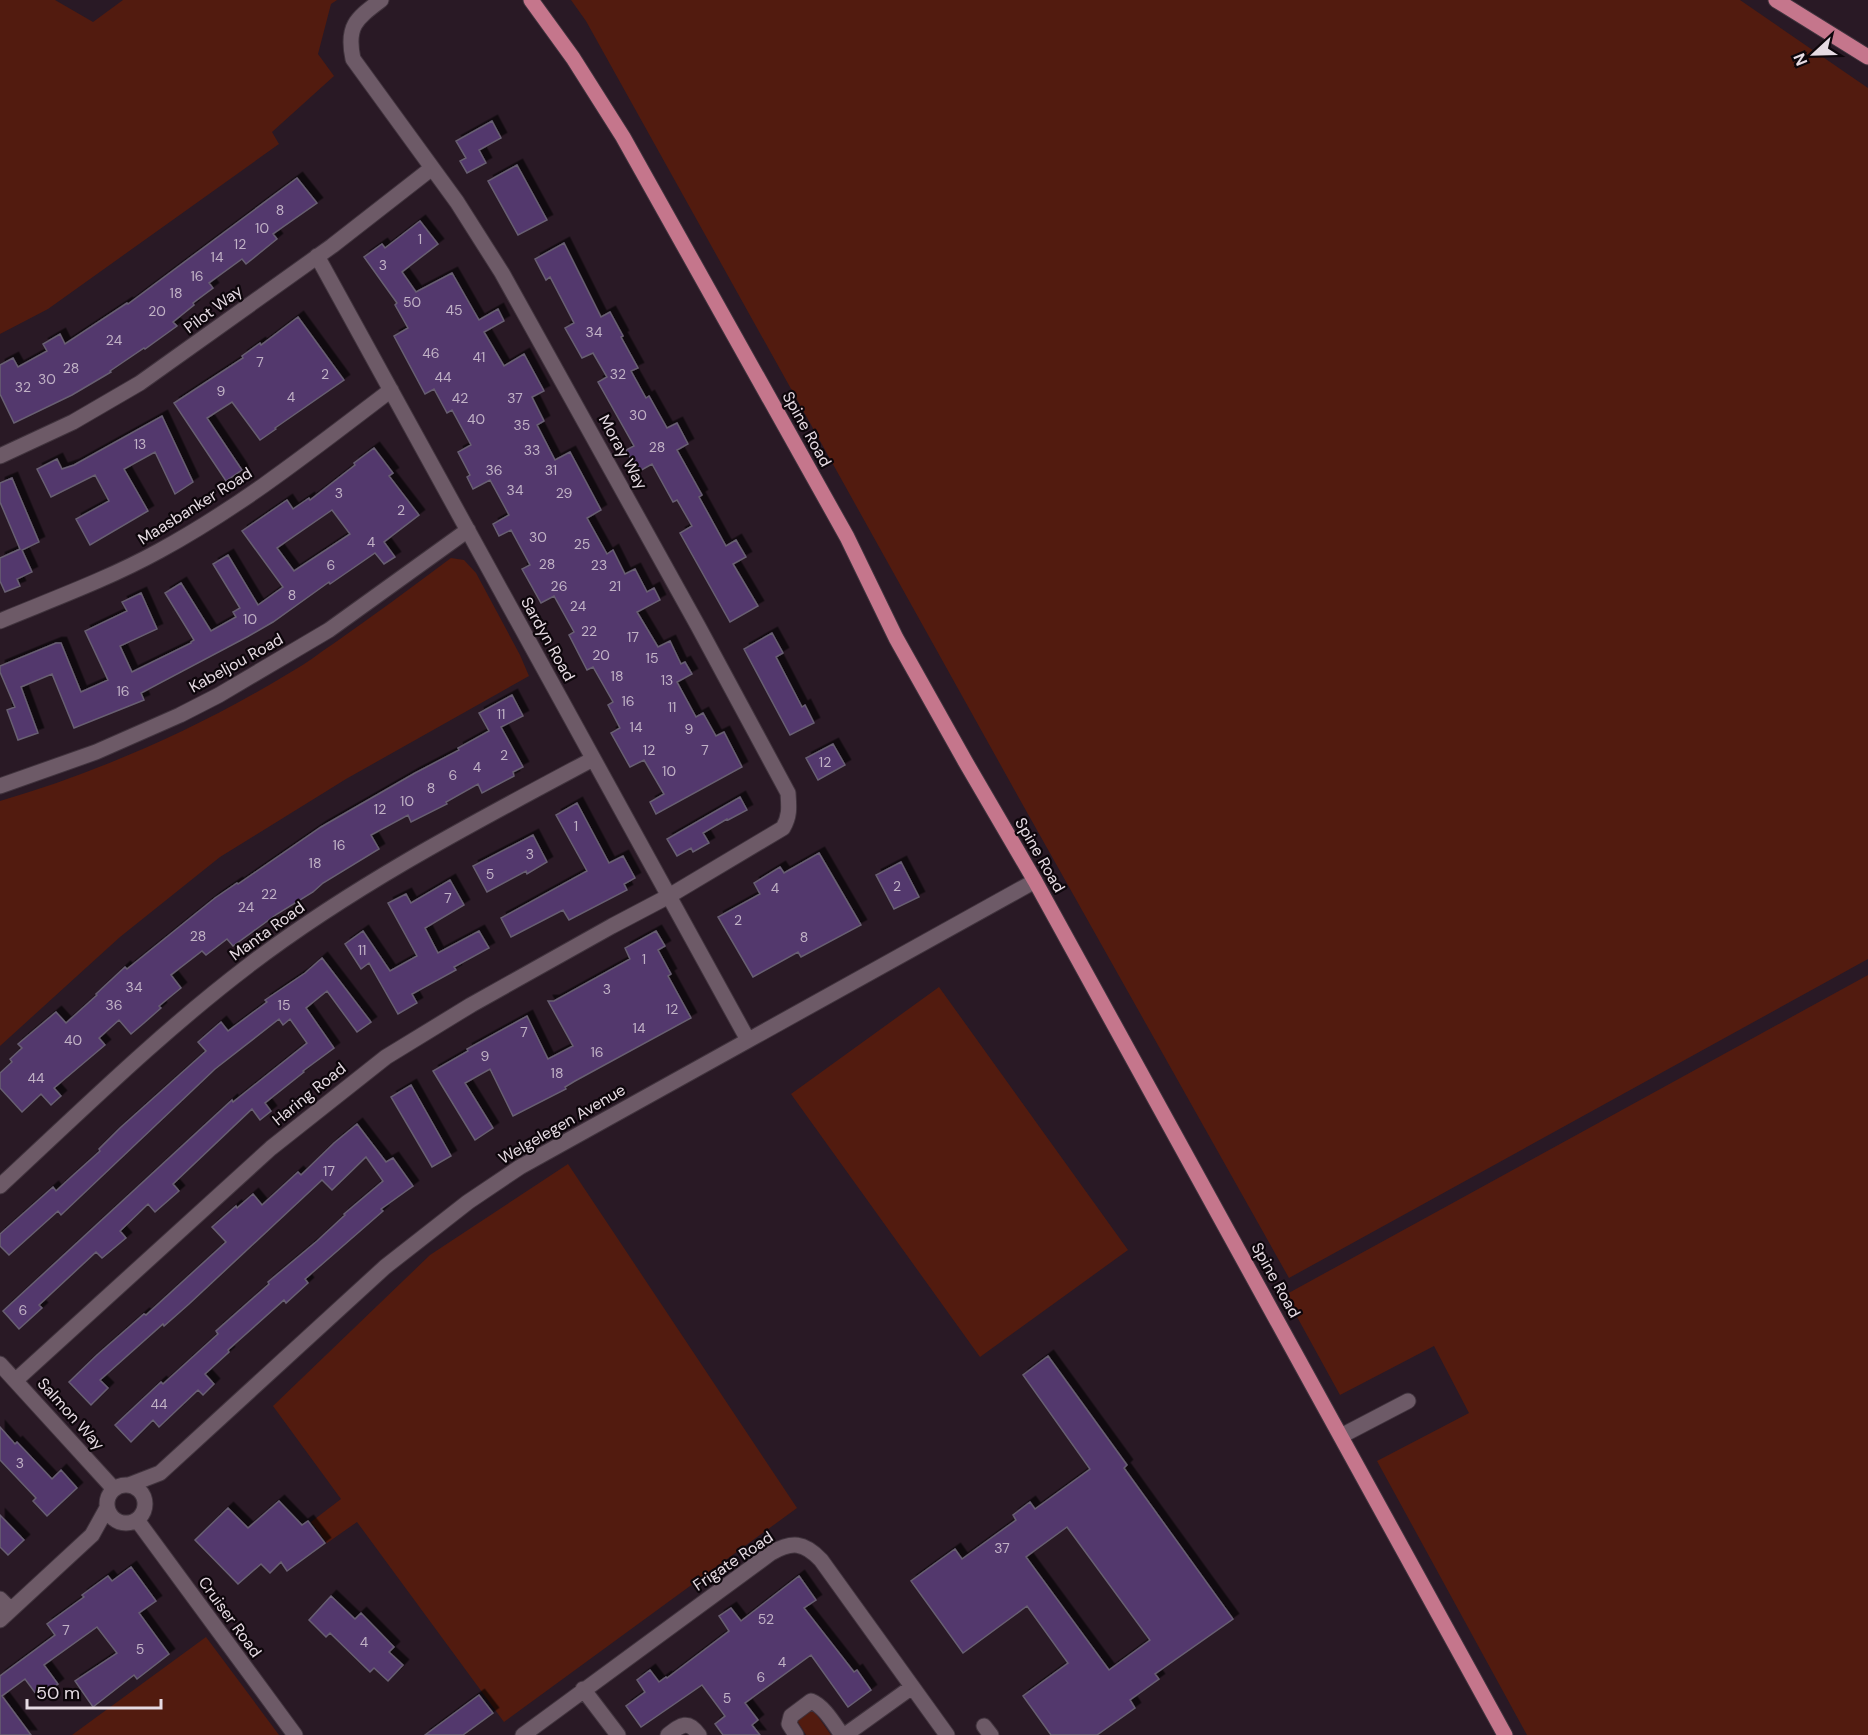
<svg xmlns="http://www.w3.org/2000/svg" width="1868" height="1735" font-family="'DM Sans',sans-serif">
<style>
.green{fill:#521b0f}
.building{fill:#53376d;stroke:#685f72;stroke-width:1.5;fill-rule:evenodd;filter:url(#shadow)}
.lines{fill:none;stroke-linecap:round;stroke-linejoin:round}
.minor-casing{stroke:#40333d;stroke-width:17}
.major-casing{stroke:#40333d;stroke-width:17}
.minor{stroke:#6d5a67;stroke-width:15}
.major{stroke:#c5768c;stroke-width:15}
.labels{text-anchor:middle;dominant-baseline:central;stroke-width:4.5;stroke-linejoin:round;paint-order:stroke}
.number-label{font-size:14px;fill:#c1b2c6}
.street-label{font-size:16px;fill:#e6dbe3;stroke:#0d060b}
</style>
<defs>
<filter id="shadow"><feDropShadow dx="5.5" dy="-5.5" stdDeviation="0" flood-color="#0009"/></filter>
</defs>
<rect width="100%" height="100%" fill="#291925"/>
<path class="green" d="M 0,0 L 55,0 L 93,22 L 123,0 L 337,0 L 331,4 L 318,54 L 334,76 L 272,132 L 279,144 L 48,309 L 0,334 Z
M 571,0 L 1740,0 L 1868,88 L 1868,959 L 1289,1278 L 1024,807 L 586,21 Z
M 451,558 L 464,560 L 476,573 L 520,655 L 529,676 L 346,779 L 220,857 L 120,937 L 0,1046 L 0,801 C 102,771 201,727 291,672 C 306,664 319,653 333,644 C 373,616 412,587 451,558 Z
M 1868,975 L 1868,1735 L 1527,1735 L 1377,1461 L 1469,1413 L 1434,1346 L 1340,1395 L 1285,1295 Z
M 939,987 L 1128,1250 L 980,1357 L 791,1094 Z
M 568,1164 L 797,1508 L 504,1722 L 357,1522 L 327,1543 L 311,1522 L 341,1499 L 273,1406 L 430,1255 Z
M 206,1637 L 279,1735 L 72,1735 Z
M 811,1710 L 814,1711 L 831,1735 L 806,1735 L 798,1722 L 798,1719 Z"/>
<path class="building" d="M 492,121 L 501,138 L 479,150 L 486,163 L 467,173 L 460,161 L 466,158 L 456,141 Z
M 517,165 L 547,220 L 518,235 L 488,181 Z
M 297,178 L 317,203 L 273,234 L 277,239 L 246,264 L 242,259 L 209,283 L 213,288 L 193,303 L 194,305 L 173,322 L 177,326 L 145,349 L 144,348 L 110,371 L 111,372 L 72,395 L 14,423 L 0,394 L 0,365 L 13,358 L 18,367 L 47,351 L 43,344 L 60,334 L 65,344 L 127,303 L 128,304 Z
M 420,221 L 438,244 L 402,272 L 416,292 L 452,273 L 479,320 L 498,309 L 504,321 L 484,332 L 504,366 L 524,354 L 544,391 L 532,397 L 544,421 L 537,425 L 555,460 L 570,452 L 601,510 L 587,518 L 607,554 L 613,550 L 625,574 L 635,569 L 647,592 L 654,588 L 660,600 L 637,612 L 658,647 L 670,641 L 681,664 L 685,662 L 692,674 L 677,682 L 696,717 L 703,713 L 716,736 L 724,732 L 742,767 L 656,814 L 650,802 L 664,794 L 644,760 L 630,767 L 611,733 L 620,728 L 608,705 L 613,702 L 593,667 L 587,670 L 569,635 L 574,632 L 554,596 L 541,603 L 522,569 L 530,565 L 511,530 L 499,536 L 493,524 L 509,515 L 490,480 L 473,489 L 467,477 L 470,475 L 458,452 L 471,445 L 452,410 L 447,413 L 434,389 L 425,394 L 394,336 L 408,328 L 395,305 L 397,303 L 364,257 L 382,244 L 385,248 Z
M 564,243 L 601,317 L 610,312 L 623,336 L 621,337 L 638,368 L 631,371 L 646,398 L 649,396 L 667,428 L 677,423 L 688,444 L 677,450 L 702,495 L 699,497 L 726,546 L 736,540 L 746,557 L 733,564 L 758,606 L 730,622 L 680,533 L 692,526 L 677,500 L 673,502 L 652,464 L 638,472 L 626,450 L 634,446 L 598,382 L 607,377 L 593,353 L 582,358 L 565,328 L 574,323 L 550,277 L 546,280 L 535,259 Z
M 298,317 L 344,380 L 275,428 L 276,429 L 260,440 L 232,402 L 207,418 L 242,470 L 226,481 L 174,403 L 243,358 L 242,356 L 260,343 L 261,345 Z
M 162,416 L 193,482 L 175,494 L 155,452 L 124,469 L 148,511 L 90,545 L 76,519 L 109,501 L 95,475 L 51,497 L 37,469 L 57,459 L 62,469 L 74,465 Z
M 374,448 L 393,473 L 389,476 L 419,515 L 384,542 L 395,557 L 384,564 L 375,553 L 330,584 L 329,582 L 273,622 L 247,637 L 141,693 L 144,700 L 74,728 L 52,674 L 21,687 L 38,733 L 18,740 L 7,710 L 15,707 L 0,672 L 0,666 L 56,643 L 61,643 L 81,692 L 108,680 L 85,631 L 127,611 L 122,602 L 141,593 L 157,629 L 120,646 L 132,672 L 191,643 L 191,642 L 194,640 L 165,593 L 181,583 L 211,631 L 236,617 L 233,612 L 240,608 L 213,564 L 228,555 L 258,605 L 283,587 L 242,531 L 287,500 L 293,509 L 309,498 L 310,500 L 355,465 L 354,463 ZM 332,510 L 350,534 L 294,571 L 277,548 Z
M 12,478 L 39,542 L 22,550 L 32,572 L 17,579 L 20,586 L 5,592 L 0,581 L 0,558 L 20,549 L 0,502 L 0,483 Z
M 772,633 L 783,653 L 776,657 L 802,707 L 805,705 L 814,723 L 790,735 L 744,649 Z
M 512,695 L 523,716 L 501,727 L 523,767 L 513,772 L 514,776 L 482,793 L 478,784 L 446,802 L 447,804 L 411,822 L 408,815 L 371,835 L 379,849 L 323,883 L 313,892 L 277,914 L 233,946 L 227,939 L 206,955 L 202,951 L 171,975 L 181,988 L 159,1006 L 161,1008 L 144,1023 L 131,1034 L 119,1020 L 99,1038 L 105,1045 L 54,1088 L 61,1096 L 51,1105 L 41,1094 L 22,1112 L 0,1088 L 0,1073 L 12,1062 L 10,1059 L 22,1048 L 18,1044 L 56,1012 L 66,1023 L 97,995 L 96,994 L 125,967 L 127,969 L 215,898 L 237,883 L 238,884 L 321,827 L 415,773 L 459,750 L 458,748 L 489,731 L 479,713 Z
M 833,744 L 845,765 L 818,780 L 806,758 Z
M 740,797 L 747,810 L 728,820 L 727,819 L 703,833 L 709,843 L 693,852 L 691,848 L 677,856 L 667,839 Z
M 577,803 L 609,863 L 623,856 L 635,878 L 624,884 L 627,890 L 569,920 L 563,910 L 511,937 L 501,918 L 587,871 L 556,815 Z
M 533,835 L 547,862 L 527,874 L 526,871 L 487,892 L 473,866 Z
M 819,853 L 861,925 L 801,957 L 798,952 L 753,977 L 718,917 L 760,894 L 754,883 L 780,867 L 784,873 Z
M 901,862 L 919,897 L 894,909 L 876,875 Z
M 450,880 L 464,905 L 425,928 L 438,953 L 479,931 L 489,948 L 454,967 L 456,970 L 412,994 L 417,1003 L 398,1014 L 369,963 L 361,969 L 345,944 L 363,931 L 390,971 L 417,956 L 388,903 L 406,894 L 411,903 Z
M 656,931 L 665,946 L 658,950 L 671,974 L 668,976 L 691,1018 L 575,1081 L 565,1087 L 566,1089 L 513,1116 L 490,1069 L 465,1083 L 493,1128 L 475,1140 L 433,1071 L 468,1051 L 467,1049 L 527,1016 L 548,1059 L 573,1046 L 548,1001 L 554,1001 L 630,959 L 625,948 Z
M 322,958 L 371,1022 L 357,1032 L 327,991 L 306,1008 L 334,1048 L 303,1071 L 304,1072 L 265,1103 L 271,1111 L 260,1120 L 252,1109 L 173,1184 L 179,1191 L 155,1212 L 148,1204 L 120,1231 L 126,1238 L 102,1258 L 96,1252 L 39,1305 L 42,1308 L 19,1329 L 3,1311 L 232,1100 L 233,1102 L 307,1043 L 290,1019 L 283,1025 L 279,1019 L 215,1069 L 61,1215 L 58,1211 L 9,1255 L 0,1246 L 0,1234 L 53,1187 L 56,1191 L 70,1178 L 100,1151 L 99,1149 L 120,1128 L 206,1051 L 198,1042 L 221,1022 L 228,1031 L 267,1002 L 265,1000 L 305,973 Z
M 411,1085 L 451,1156 L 432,1167 L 391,1097 Z
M 357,1124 L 386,1162 L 393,1158 L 413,1186 L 381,1209 L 383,1211 L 305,1279 L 308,1283 L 286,1303 L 284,1300 L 228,1350 L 229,1352 L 205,1374 L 214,1384 L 203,1395 L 198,1390 L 159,1427 L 153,1420 L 131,1442 L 115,1425 L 161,1382 L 163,1384 L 218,1334 L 216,1331 L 269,1284 L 268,1282 L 317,1241 L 345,1215 L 344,1214 L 383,1181 L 366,1157 L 332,1190 L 322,1180 L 189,1304 L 164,1326 L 163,1324 L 100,1380 L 108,1388 L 91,1405 L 69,1382 L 97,1355 L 144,1314 L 146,1315 L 226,1242 L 212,1227 L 236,1206 L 237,1208 L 253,1194 L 262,1205 L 298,1172 L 301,1175 L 334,1143 Z
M 1048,1356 L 1127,1465 L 1124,1468 L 1233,1619 L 1155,1674 L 1159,1679 L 1130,1700 L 1135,1708 L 1097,1735 L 1051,1735 L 1023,1696 L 1068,1663 L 1027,1606 L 963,1653 L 911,1581 L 955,1549 L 962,1559 L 1016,1520 L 1013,1515 L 1030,1502 L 1035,1509 L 1090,1469 L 1023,1375 ZM 1067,1527 L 1150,1640 L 1109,1670 L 1026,1557 Z
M 0,1427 L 15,1444 L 17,1442 L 52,1479 L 61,1470 L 77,1488 L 47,1516 L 33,1501 L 36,1498 L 0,1460 Z
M 279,1501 L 302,1525 L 308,1521 L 325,1543 L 287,1571 L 281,1562 L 270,1573 L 261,1564 L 238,1584 L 195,1540 L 228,1508 L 248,1528 Z
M 0,1515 L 24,1540 L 8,1555 L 0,1547 Z
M 131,1567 L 156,1601 L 139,1613 L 169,1654 L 137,1679 L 134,1675 L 93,1707 L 75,1681 L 117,1653 L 97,1627 L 44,1665 L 58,1684 L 39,1698 L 25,1679 L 2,1696 L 31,1735 L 0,1735 L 0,1676 L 55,1635 L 47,1624 L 84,1597 L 82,1595 L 108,1576 L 112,1581 Z
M 799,1576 L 816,1600 L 804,1608 L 854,1672 L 857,1670 L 871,1690 L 848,1707 L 811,1655 L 745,1703 L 758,1720 L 752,1725 L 760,1735 L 723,1735 L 715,1724 L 725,1716 L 702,1685 L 641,1727 L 626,1706 L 645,1692 L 637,1680 L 650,1670 L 659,1682 L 666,1677 L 667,1678 L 729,1631 L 719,1616 L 731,1608 L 741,1621 Z
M 331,1596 L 355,1619 L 361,1613 L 394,1647 L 389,1652 L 403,1665 L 388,1681 L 374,1668 L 370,1672 L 330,1633 L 326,1637 L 309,1620 Z
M 479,1695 L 493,1713 L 463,1735 L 425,1735 Z"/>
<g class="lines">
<defs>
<path id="minor" d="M 317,256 L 748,1040
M 0,456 L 73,422 L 140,383 L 332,246 L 432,168
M 0,621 C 53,599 108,579 159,551 C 242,506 316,447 391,390
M 0,786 L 96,752 L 180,715 L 219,695 L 329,630 L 468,530
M 0,1186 C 81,1111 160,1033 248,966 C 354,885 475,822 593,759
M 0,1364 L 114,1489
M 16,1380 L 271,1148 L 386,1057 L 471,1005 L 612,926 L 669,896 L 783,828 C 790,816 789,807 788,793 L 698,626 L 502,273 L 457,202 L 353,59 C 346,26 356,19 381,0
M 1341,1436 L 1408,1401
M 129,1485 L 160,1473 L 385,1267 L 468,1202 L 520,1167 L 1035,881
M107 1504a19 19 0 1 1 38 0a19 19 0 1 1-38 0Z
M 137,1520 L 295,1735
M 0,1599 L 11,1610
M 0,1620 L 92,1535 L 107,1508
M 583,1689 L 618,1735
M 984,1726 L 991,1735
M 523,1735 L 771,1553 C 792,1541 804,1542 821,1560 L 947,1735
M 668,1735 C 681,1725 688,1719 699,1735
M 796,1735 L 789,1724 L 791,1716 L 811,1701 C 824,1706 834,1724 842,1735
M 845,1735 L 912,1687"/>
<path id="major" d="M 531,0 L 573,58 L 623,137 L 847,537 L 896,638 L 965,761 L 1035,881 L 1505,1735
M 1776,0 L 1868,57"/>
</defs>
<use href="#minor" class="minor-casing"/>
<use href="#major" class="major-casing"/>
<use href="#minor" class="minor"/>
<use href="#major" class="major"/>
</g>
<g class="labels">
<g class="number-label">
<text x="280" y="210">8</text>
<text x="262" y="228">10</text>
<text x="420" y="239">1</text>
<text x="240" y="244">12</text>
<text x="217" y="257">14</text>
<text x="383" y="265">3</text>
<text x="197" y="276">16</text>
<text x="176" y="293">18</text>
<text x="412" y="302">50</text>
<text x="454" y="310">45</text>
<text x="157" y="311">20</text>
<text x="594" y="332">34</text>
<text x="114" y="340">24</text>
<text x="431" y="353">46</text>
<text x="479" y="357">41</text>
<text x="260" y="362">7</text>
<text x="71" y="368">28</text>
<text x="325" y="374">2</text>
<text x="618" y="374">32</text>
<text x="443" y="377">44</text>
<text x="47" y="379">30</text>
<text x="23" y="387">32</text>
<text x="221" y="391">9</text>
<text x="291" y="397">4</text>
<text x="460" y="398">42</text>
<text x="515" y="398">37</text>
<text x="638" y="415">30</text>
<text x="476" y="419">40</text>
<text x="522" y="425">35</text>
<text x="140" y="444">13</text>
<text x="657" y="447">28</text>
<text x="532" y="450">33</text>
<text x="494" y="470">36</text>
<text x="551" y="470">31</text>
<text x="515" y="490">34</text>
<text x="339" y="493">3</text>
<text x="564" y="493">29</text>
<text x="401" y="510">2</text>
<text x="538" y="537">30</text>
<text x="371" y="542">4</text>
<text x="582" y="544">25</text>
<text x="547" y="564">28</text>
<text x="331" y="565">6</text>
<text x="599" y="565">23</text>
<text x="559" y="586">26</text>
<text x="615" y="586">21</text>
<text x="292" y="595">8</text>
<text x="578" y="606">24</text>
<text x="250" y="619">10</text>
<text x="589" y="631">22</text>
<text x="633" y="637">17</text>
<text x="601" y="655">20</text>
<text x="652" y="658">15</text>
<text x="617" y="676">18</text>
<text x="667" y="680">13</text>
<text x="123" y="691">16</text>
<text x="628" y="701">16</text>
<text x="672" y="707">11</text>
<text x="501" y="714">11</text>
<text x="636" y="727">14</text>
<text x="689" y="729">9</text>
<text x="649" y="750">12</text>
<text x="705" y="750">7</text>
<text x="504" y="755">2</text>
<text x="825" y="762">12</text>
<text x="477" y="767">4</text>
<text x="669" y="771">10</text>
<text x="453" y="775">6</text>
<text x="431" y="788">8</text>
<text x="407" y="801">10</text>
<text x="380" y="809">12</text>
<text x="576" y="826">1</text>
<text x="339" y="845">16</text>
<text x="530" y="854">3</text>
<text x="315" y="863">18</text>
<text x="490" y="874">5</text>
<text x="897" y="886">2</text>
<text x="775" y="888">4</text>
<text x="269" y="894">22</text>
<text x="448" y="898">7</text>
<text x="246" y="907">24</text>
<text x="738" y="920">2</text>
<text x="198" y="936">28</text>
<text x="804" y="937">8</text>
<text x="362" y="950">11</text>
<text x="644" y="959">1</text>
<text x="134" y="987">34</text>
<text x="607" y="989">3</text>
<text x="114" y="1005">36</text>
<text x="284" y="1005">15</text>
<text x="672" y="1009">12</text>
<text x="639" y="1028">14</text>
<text x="524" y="1032">7</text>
<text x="73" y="1040">40</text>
<text x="597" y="1052">16</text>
<text x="485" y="1056">9</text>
<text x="557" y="1073">18</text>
<text x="36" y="1078">44</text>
<text x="329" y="1171">17</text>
<text x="23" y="1310">6</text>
<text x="159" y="1404">44</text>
<text x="20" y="1463">3</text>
<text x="1002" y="1548">37</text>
<text x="766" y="1619">52</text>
<text x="66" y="1630">7</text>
<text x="364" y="1642">4</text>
<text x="140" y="1649">5</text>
<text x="782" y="1662">4</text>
<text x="761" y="1677">6</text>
<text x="727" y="1698">5</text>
</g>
<g class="street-label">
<text transform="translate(213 309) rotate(-37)">Pilot Way</text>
<text transform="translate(807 429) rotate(61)">Spine Road</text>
<text transform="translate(623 452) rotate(61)">Moray Way</text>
<text transform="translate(195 506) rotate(-32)">Maasbanker Road</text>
<text transform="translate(548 639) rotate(61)">Sardyn Road</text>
<text transform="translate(236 663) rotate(-29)">Kabeljou Road</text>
<text transform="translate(1040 855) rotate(60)">Spine Road</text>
<text transform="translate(267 931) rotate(-36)">Manta Road</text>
<text transform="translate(309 1094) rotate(-39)">Haring Road</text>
<text transform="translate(562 1124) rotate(-30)">Welgelegen Avenue</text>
<text transform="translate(1276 1280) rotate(61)">Spine Road</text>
<text transform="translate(71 1414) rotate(48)">Salmon Way</text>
<text transform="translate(733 1561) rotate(-34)">Frigate Road</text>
<text transform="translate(230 1617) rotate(54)">Cruiser Road</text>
</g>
</g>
<g transform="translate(1814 54) rotate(248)" stroke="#0d060b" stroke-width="4.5" paint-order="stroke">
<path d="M0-4.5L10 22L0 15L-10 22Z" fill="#e6dbe3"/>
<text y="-9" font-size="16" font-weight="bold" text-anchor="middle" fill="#e6dbe3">N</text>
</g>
<path d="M27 1699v9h134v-9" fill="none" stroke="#e6dbe3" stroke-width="3"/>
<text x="36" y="1699" font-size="18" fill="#e6dbe3" stroke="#0d060b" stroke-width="4.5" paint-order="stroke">50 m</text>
</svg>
